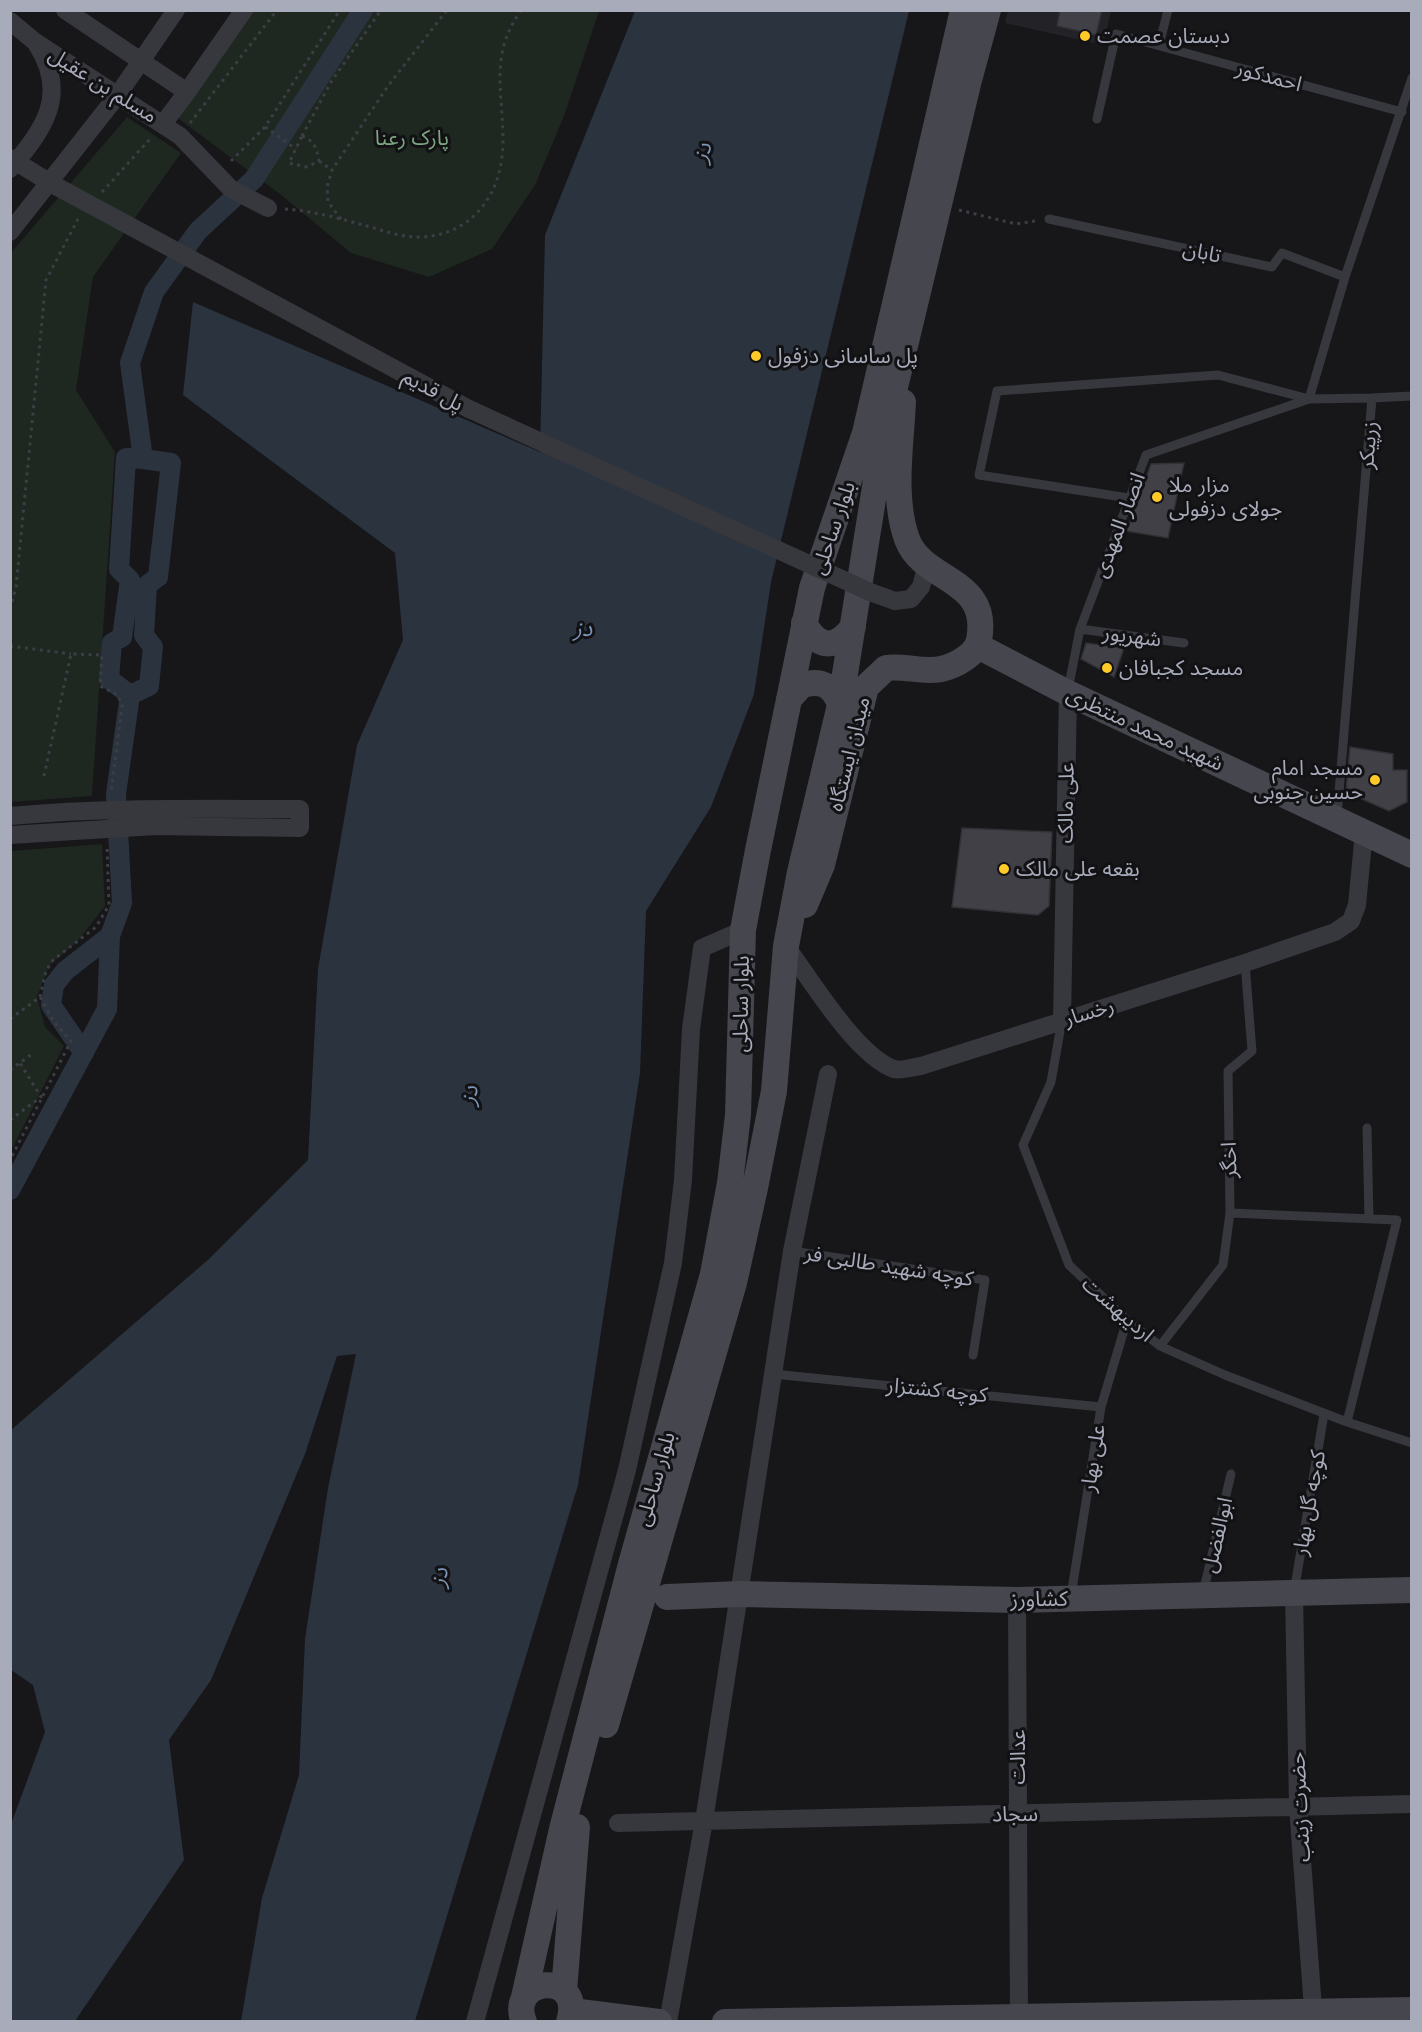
<svg xmlns="http://www.w3.org/2000/svg" width="1422" height="2032" font-family="'DM Sans','Noto Sans Arabic',sans-serif">
<style>
.built{fill:#232226}
.green{fill:#1e2720}
.water{fill:#2b343e}
.lines{fill:none;stroke-linecap:round;stroke-linejoin:round}
.canal{stroke:#2b343e;stroke-width:20}
.building{fill:#404046;stroke:#313035;stroke-width:1.5}
.path{stroke:#3d3e45;stroke-width:3;stroke-dasharray:3 4.5;stroke-linecap:butt}
.lane{stroke:#37373e;stroke-width:9}
.street{stroke:#37373e;stroke-width:18}
.secondary{stroke:#45464e;stroke-width:26}
.street-bridge{stroke:#37373e;stroke-width:18}
.poi-dot{fill:#ffca28;stroke:#121114;stroke-width:2}
.labels{text-anchor:middle;dominant-baseline:central;stroke-width:6;stroke-linejoin:round;paint-order:stroke}
.poi-label{font-size:21px;fill:#a7abba;stroke:#121114;text-anchor:start}
.street-label{font-size:21px;fill:#a7abba;stroke:#121114}
.park-label{font-size:21px;fill:#7ca783;stroke:#121114}
.water-label{font-size:22px;font-style:italic;fill:#7b96b8;stroke:#121114}
</style>
<rect width="100%" height="100%" fill="#171619"/>
<path class="built" d="M 1008,11 L 1111,11 L 1103,45 L 1005,23 Z"/>
<path class="green" d="M 244,11 L 599,11 L 564,116 L 535,185 L 492,249 L 429,277 L 351,253 L 280,194 L 171,113 Z
M 127,117 L 181,153 L 93,277 L 76,390 L 115,452 L 92,796 L 11,802 L 10,254 Z
M 102,844 L 105,906 L 77,942 L 49,966 L 37,997 L 45,1027 L 64,1046 L 11,1151 L 11,851 Z"/>
<path class="water" d="M 635,11 L 909,11 L 771,582 L 754,694 L 711,807 L 646,911 L 640,1073 L 578,1485 L 415,2021 L 241,2021 L 262,1898 L 299,1775 L 305,1639 L 328,1488 L 356,1354 L 337,1356 L 305,1454 L 211,1680 L 169,1740 L 184,1860 L 75,2021 L 11,2021 L 10,1827 L 45,1732 L 33,1685 L 11,1670 L 11,1430 L 209,1259 L 308,1160 L 318,969 L 357,745 L 403,640 L 395,553 L 183,395 L 193,302 L 540,452 L 545,235 Z"/>
<g class="lines">
<path class="canal" d="M 130,695 L 109,679 L 112,643 L 122,637 L 130,580 L 119,569 L 126,458 L 143,459
M 84,1053 L 51,1005 L 54,985 L 65,971 L 110,936
M 10,1190 L 107,1009 L 110,936 L 122,903 L 116,794 L 130,695 L 149,686 L 153,647 L 144,635 L 147,585 L 158,577 L 171,463 L 143,459 L 130,363 L 154,292 L 198,231 L 254,179 L 363,10"/>
</g>
<path class="building" d="M 1060,10 L 1102,10 L 1096,35 L 1057,26 Z
M 1184,463 L 1168,538 L 1126,531 L 1151,464 Z
M 1086,643 L 1124,648 L 1114,677 L 1081,659 Z
M 1350,747 L 1393,754 L 1393,770 L 1407,770 L 1407,802 L 1389,811 L 1346,792 Z
M 962,828 L 1052,832 L 1049,906 L 1038,915 L 952,907 Z"/>
<g class="lines">
<path class="path" d="M 190,123 L 277,10
M 265,127 L 296,149
M 302,136 L 331,82 L 381,10
M 302,136 C 314,140 317,149 319,161 L 307,167 L 289,163 Z
M 231,161 L 265,127 L 340,10
M 319,161 L 332,170
M 102,192 L 150,139
M 285,209 C 315,211 345,220 374,228 C 390,233 406,238 423,237 C 477,233 504,189 503,138 C 503,112 498,87 501,61 C 503,41 510,27 521,10
M 959,210 L 1016,224 L 1035,221
M 341,219 L 328,202 L 327,187 L 332,170 L 388,86 L 447,10
M 10,609 L 16,587 L 46,280 L 78,219
M 10,646 L 71,654
M 44,776 L 71,654 L 102,655 L 100,686 L 118,695 L 122,706 L 111,792
M 40,997 L 46,971 L 53,960 L 96,927 L 109,905 L 107,846
M 10,1019 L 40,997 L 54,1022 L 71,1041 L 10,1160
M 10,1070 L 32,1054
M 10,1120 L 41,1097 L 20,1063"/>
<path class="lane" d="M 1159,45 L 1168,10
M 1097,119 L 1116,34 L 1402,112
M 1049,219 L 1272,267 L 1282,253 L 1345,277
M 1372,398 L 1412,396
M 1129,498 L 979,475 L 997,391 L 1218,375 L 1309,399
M 1080,629 L 1184,643
M 1068,690 L 1080,629 L 1146,455 L 1309,399
M 1337,816 L 1372,398 L 1309,399 L 1345,277 L 1412,78
M 1062,1020 L 1051,1082 L 1023,1145 L 1069,1265 L 1127,1320 L 1160,1346 L 1225,1375 L 1347,1422 L 1412,1443
M 1367,1128 L 1369,1219
M 1230,1213 L 1397,1220 L 1347,1422
M 792,1251 L 985,1280 L 973,1355
M 1160,1346 L 1223,1265 L 1230,1213 L 1228,1071 L 1252,1051 L 1245,963
M 773,1374 L 1101,1407
M 1294,1592 L 1324,1414
M 1203,1593 L 1231,1474
M 1071,1596 L 1101,1407 L 1127,1320"/>
<path class="street" d="M 65,10 L 187,92 L 163,124
M 10,21 L 34,41 L 180,136 L 231,189 L 268,208
M 187,92 L 244,10
M 10,169 C 44,129 69,95 37,45
M 10,232 L 117,96 L 176,10
M 870,592 L 895,601 L 911,599 L 921,587 L 927,564
M 10,816 C 107,807 203,809 300,809 L 300,828 L 155,826 L 10,835
M 786,946 C 810,979 856,1055 894,1069 C 901,1071 913,1067 921,1066 L 1245,963 L 1335,932 L 1351,921 L 1357,905 L 1364,832
M 1062,1020 L 1068,693
M 1294,1593 L 1298,1806 L 1314,2022
M 1017,1600 L 1019,2022
M 618,1823 L 1412,1804
M 475,2022 L 627,1470 L 673,1263 L 683,1180 L 691,1029 L 702,948 L 743,930
M 668,2022 L 704,1821 L 792,1251 L 828,1074"/>
<path class="secondary" d="M 804,623 C 818,649 835,650 853,627
M 978,646 L 1068,693 L 1412,855
M 789,699 L 802,685 C 821,679 834,686 840,705
M 805,905 L 822,865 L 866,687 L 886,668 C 904,665 922,673 941,669 C 955,666 976,655 979,640 C 991,577 923,583 907,539 C 892,498 901,445 903,402
M 667,1597 L 739,1594 L 1017,1600 L 1412,1590
M 606,1725 L 734,1283 L 755,1188 L 774,1091 L 786,946 L 800,872 L 840,705 L 883,437 L 969,80 L 988,10
M 564,1991 L 577,1827
M 524,1997 L 562,1829 L 631,1564 L 713,1274 L 730,1183 L 738,1115 L 743,930 L 758,850 L 812,588 L 865,433 L 963,10
M 572,2011 L 659,2022
M 524,2022 C 506,1977 585,1969 569,2022
M 725,2022 L 1412,2010"/>
<path class="street-bridge" d="M 10,158 L 52,184 L 469,409 L 870,592"/>
</g>
<g class="poi-dot">
<circle cx="1085" cy="36" r="6"/>
<circle cx="756" cy="356" r="6"/>
<circle cx="1157" cy="497" r="6"/>
<circle cx="1107" cy="668" r="6"/>
<circle cx="1375" cy="780" r="6"/>
<circle cx="1004" cy="869" r="6"/>
</g>
<g class="labels">
<g class="poi-label">
<text x="1097" y="36">دبستان عصمت</text>
<text x="768" y="356">پل ساسانی دزفول</text>
<text x="1169" y="485">مزار ملا<tspan x="1169" dy="24">جولای دزفولی</tspan></text>
<text x="1119" y="668">مسجد کجبافان</text>
<text x="1363" y="768" text-anchor="end">مسجد امام<tspan x="1363" dy="24">حسین جنوبی</tspan></text>
<text x="1016" y="869">بقعه علی مالک</text>
</g>
<g class="street-label">
<text transform="translate(1269 76) rotate(15)">احمدکور</text>
<text transform="translate(103 85) rotate(32)">مسلم بن عقیل</text>
<text transform="translate(1202 252) rotate(12)">تابان</text>
<text transform="translate(433 390) rotate(28)">پل قدیم</text>
<text transform="translate(1368 445) rotate(-85)">زرپیکر</text>
<text transform="translate(1119 525) rotate(-69)">انصار المهدی</text>
<text transform="translate(833 528) rotate(-71)">بلوار ساحلی</text>
<text transform="translate(1132 636) rotate(7)">شهریور</text>
<text transform="translate(1145 729) rotate(25)">شهید محمد منتظری</text>
<text transform="translate(849 754) rotate(-76)">میدان ایستگاه</text>
<text transform="translate(1066 803) rotate(-89)">علی مالک</text>
<text transform="translate(741 1004) rotate(-89)">بلوار ساحلی</text>
<text transform="translate(1089 1012) rotate(-17)">رخسار</text>
<text transform="translate(1229 1160) rotate(-91)">اخگر</text>
<text transform="translate(889 1266) rotate(9)">کوچه شهید طالبی فر</text>
<text transform="translate(1118 1309) rotate(41)">اردیبهشت</text>
<text transform="translate(937 1390) rotate(6)">کوچه کشتزار</text>
<text transform="translate(1093 1458) rotate(-81)">علی بهار</text>
<text transform="translate(655 1479) rotate(-74)">بلوار ساحلی</text>
<text transform="translate(1309 1503) rotate(-80)">کوچه گل بهار</text>
<text transform="translate(1217 1535) rotate(-77)">ابوالفضل</text>
<text transform="translate(1039 1599) rotate(-1)">کشاورز</text>
<text transform="translate(1018 1757) rotate(-90)">عدالت</text>
<text transform="translate(1300 1807) rotate(-93)">حضرت زینب</text>
<text transform="translate(1015 1814) rotate(-1)">سجاد</text>
</g>
<g class="park-label">
<text x="412" y="138">پارک رعنا</text>
</g>
<g class="water-label">
<text transform="translate(702 152) rotate(-72)">دز</text>
<text x="583" y="628">دز</text>
<text transform="translate(469 1095) rotate(-79)">دز</text>
<text transform="translate(439 1577) rotate(-79)">دز</text>
</g>
</g>
<rect width="1422" height="2032" fill="none" stroke="#a7abba" stroke-width="24"/>
</svg>
